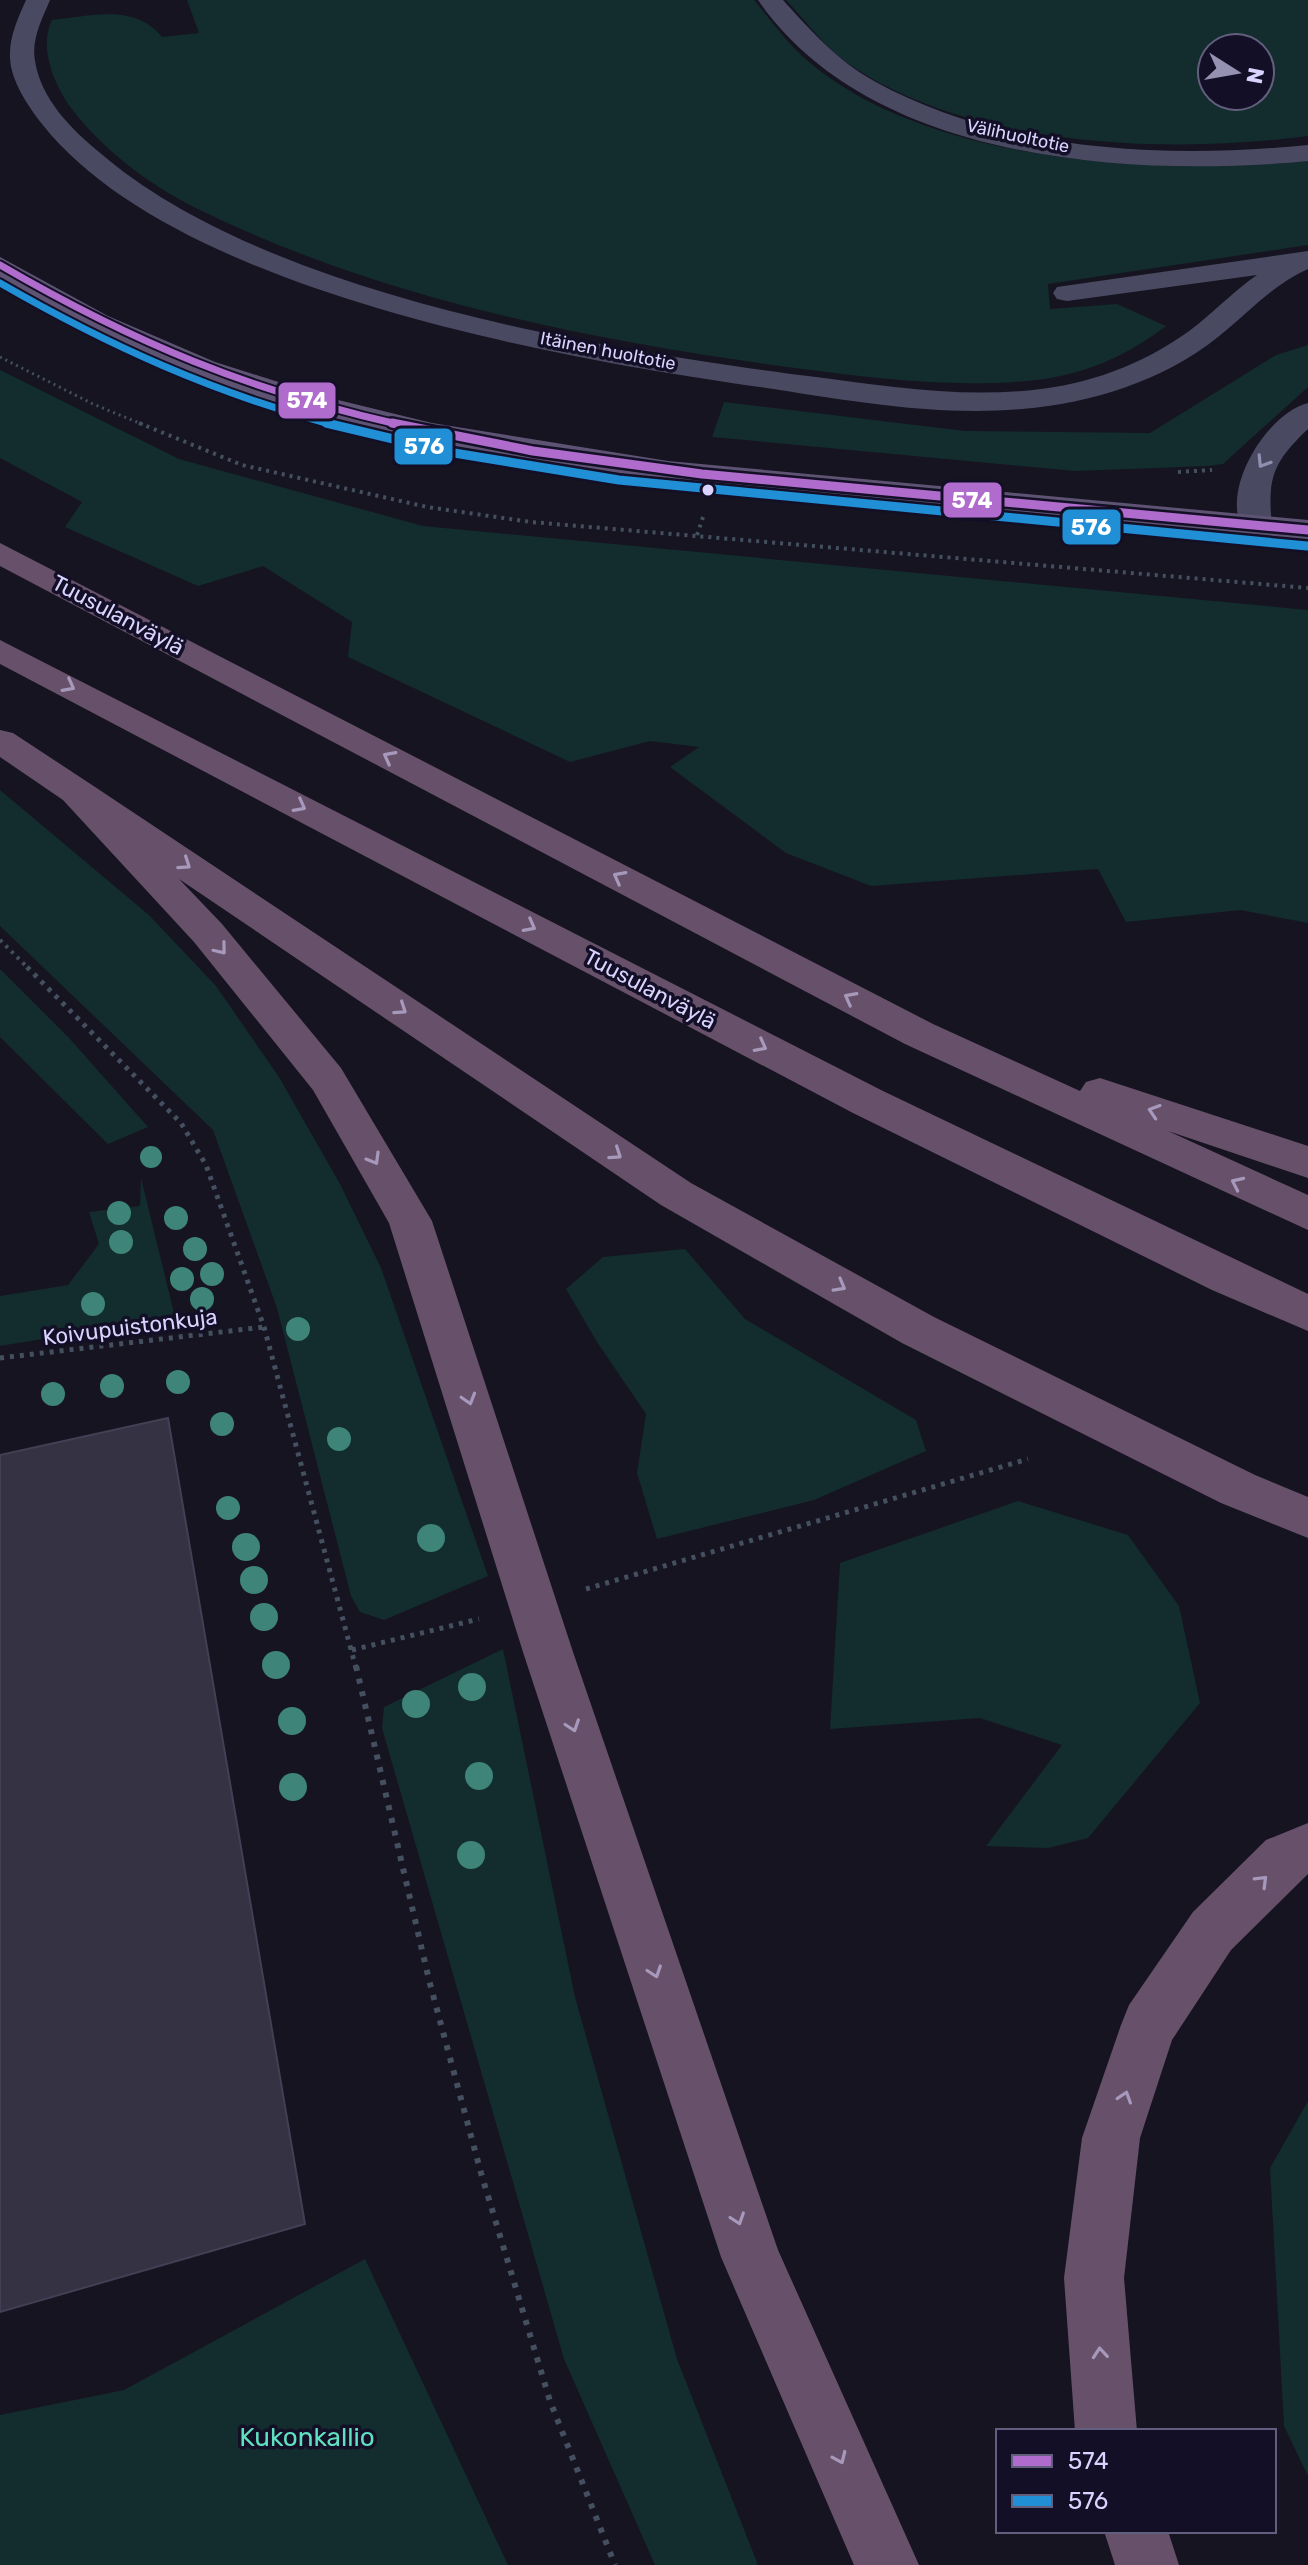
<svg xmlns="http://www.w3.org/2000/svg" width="1308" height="2565" font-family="Rubik,sans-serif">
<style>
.green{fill:#132c2d;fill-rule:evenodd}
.building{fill:#343243;stroke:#433f54;stroke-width:2}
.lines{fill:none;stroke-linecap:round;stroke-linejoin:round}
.path-far3{stroke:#44505f;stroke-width:3;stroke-dasharray:2 4;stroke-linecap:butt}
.path-far2{stroke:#44505f;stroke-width:4;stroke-dasharray:3 5;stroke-linecap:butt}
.path-far1{stroke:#44505f;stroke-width:5;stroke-dasharray:4 6;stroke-linecap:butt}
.path{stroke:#44505f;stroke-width:6;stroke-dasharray:5 8;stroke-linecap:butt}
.minor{fill:#4a4962;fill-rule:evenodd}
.major{fill:#5e5373;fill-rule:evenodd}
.highway{fill:#67516a;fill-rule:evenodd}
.bus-1-far1-casing{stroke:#130f26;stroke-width:11}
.bus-1-casing{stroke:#130f26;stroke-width:14}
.bus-2-far1-casing{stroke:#130f26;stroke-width:11}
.bus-2-casing{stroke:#130f26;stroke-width:14}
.bus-1-far1{stroke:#b06ccc;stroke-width:7}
.bus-1{stroke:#b06ccc;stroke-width:9}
.bus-2-far1{stroke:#208fd6;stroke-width:7}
.bus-2{stroke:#208fd6;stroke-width:9}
.tree{fill:#3e8478}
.oneway{stroke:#928eb0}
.oneway2{stroke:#a699bc}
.bus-dot{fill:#d9d4ff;stroke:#130f26;stroke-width:3}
.labels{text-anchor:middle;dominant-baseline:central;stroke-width:7;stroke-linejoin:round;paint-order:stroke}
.far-street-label{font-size:18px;fill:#d9d4ff;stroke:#130f26}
.street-label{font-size:22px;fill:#d9d4ff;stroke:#130f26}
.near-park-label{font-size:26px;fill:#5fe0c0;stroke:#130f26}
.line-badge{stroke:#130f26;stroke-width:3}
.badge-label{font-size:22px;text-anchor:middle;font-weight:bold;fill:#fff}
</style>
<rect width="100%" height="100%" fill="#161421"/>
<path class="green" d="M 187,0 L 754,0 C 769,18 784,39 801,55 C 920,164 1157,176 1308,159 L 1308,245 L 1048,284 L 1050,309 L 1117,304 L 1166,326 C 1126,357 1079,377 1027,381 C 944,388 862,377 780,366 C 582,339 375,297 194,207 C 148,184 102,149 71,108 C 55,86 38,48 52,20 C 90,16 135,3 162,37 L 199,33 Z
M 786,0 L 1308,0 L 1308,136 C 1167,155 966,147 846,62 C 824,46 805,20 786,0 ZM 1212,48 L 1260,48 L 1260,96 L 1212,96 Z
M 1308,345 L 1308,387 L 1223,464 L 1208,466 L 1075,471 L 712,437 L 724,402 L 965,431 L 1150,433 L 1276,355 Z
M 0,370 L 179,459 L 423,526 L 1308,610 L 1308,923 L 1240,910 L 1126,922 L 1098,869 L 871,886 L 786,853 L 670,767 L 699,747 L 650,741 L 570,762 L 348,657 L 352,622 L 263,566 L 198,586 L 65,527 L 82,502 L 0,458 Z
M 0,790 L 149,915 L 216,986 L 279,1077 L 340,1184 L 381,1268 L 488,1576 L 384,1620 L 360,1612 L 351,1596 L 277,1308 L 213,1130 L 0,926 Z
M 0,969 L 70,1039 L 148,1127 L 108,1144 L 0,1037 Z
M 141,1178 L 175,1317 L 0,1346 L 0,1296 L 68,1285 L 99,1244 L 89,1212 L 140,1206 Z
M 685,1249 L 745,1319 L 916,1420 L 926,1451 L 814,1500 L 657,1539 L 637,1473 L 646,1414 L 597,1342 L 566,1289 L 603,1257 Z
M 1018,1501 L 1128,1535 L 1179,1606 L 1200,1703 L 1088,1838 L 1048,1848 L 986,1846 L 1062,1745 L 980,1718 L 830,1729 L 840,1563 Z
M 503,1649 L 575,1997 L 677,2359 L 758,2565 L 655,2565 L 564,2359 L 382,1728 L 384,1707 Z
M 1308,2101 L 1308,2476 L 1284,2426 L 1270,2168 Z
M 365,2259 L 508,2565 L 0,2565 L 0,2415 L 124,2390 Z"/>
<path class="building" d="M 168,1418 L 305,2224 L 0,2312 L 0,1455 Z"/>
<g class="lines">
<path class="path-far3" d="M 0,357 L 93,404 L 144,425"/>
<path class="path-far2" d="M 139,423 L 242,465 L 427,507 L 531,522 L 1308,588
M 1178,472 L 1212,470
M 697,535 L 703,517
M 0,940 L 29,969"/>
<path class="path-far1" d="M 27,967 L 181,1123 L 206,1165 L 264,1327 L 356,1668
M 0,1358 L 264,1327
M 586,1589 L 1028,1459
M 352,1650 L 479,1619"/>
<path class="path" d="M 356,1666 L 429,1980 L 481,2173 L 550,2401 L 615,2565"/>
<path class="minor" d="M 26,0 L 50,0 C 42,19 31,40 35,61 C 41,99 71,129 99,152 C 263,294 596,349 808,376 C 885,386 964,399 1041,389 C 1098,382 1152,360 1197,325 C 1217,309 1235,290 1257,275 L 1067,301 L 1057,299 L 1053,293 L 1057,287 L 1308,251 L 1308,269 C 1272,285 1248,313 1218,337 C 1163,381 1092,403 1022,409 C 936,417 845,400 760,387 C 557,358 174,291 42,124 C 28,106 11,81 10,58 C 9,37 18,18 26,0 Z
M 758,0 L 783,0 C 810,30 838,61 874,81 C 1002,152 1165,159 1308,145 L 1308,161 C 1130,178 870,162 758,0 Z
M 1308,403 L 1308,429 C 1273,462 1267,478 1272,526 L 1267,533 L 1256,536 L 1245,533 C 1217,493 1267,413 1308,403 Z"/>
<path class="major" d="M 0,257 L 108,316 L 215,362 L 326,397 L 432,423 L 668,461 L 1308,520 L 1308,540 C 1164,528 1020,514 877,501 C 647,479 410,457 193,374 C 125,348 63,313 0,277 Z"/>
<path class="highway" d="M 0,543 L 933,1024 L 1080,1091 L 1086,1082 L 1100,1078 L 1308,1146 L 1308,1178 L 1168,1131 L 1308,1195 L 1308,1230 L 905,1044 L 0,566 Z
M 0,640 L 883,1091 L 1308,1294 L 1308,1331 L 1212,1290 L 853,1113 L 0,664 Z
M 0,730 L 13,733 L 86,781 L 691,1183 L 934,1317 L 1255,1475 L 1308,1497 L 1308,1538 L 1221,1503 L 902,1343 L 661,1205 L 179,879 L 222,924 L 341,1068 L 432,1221 L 573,1652 L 778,2250 L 919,2565 L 854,2565 L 721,2257 L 523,1652 L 389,1223 L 313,1090 L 194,942 L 63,800 L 0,757 Z
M 1308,1823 L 1308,1874 L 1231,1950 L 1172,2040 L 1140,2138 L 1124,2278 L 1137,2431 L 1075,2431 L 1064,2278 L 1082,2138 L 1121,2025 L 1129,2005 L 1193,1912 L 1266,1840 Z
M 1104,2531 L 1168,2531 L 1179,2565 L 1115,2565 Z"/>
<defs>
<path id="bus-1-far1" d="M 0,265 C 134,343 250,391 401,425"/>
<path id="bus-1" d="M 392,423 L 533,451 L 702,474 L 1308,530"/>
<path id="bus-2-far1" d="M 0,283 C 109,346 212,392 333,425"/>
<path id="bus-2" d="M 326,423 L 448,452 L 619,480 L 1307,546"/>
</defs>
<use href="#bus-1-far1" class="bus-1-far1-casing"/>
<use href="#bus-1" class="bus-1-casing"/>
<use href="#bus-2-far1" class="bus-2-far1-casing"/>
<use href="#bus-2" class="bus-2-casing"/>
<use href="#bus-1-far1" class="bus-1-far1"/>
<use href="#bus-1" class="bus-1"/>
<use href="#bus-2-far1" class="bus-2-far1"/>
<use href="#bus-2" class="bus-2"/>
</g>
<g class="tree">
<circle cx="151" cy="1157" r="11"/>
<circle cx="119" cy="1213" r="12"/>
<circle cx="176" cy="1218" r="12"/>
<circle cx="121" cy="1242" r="12"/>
<circle cx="195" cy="1249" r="12"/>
<circle cx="212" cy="1274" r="12"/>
<circle cx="182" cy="1279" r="12"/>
<circle cx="202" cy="1299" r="12"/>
<circle cx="93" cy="1304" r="12"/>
<circle cx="298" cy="1329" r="12"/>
<circle cx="178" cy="1382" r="12"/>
<circle cx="112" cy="1386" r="12"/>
<circle cx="53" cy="1394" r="12"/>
<circle cx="222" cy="1424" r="12"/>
<circle cx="339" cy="1439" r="12"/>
<circle cx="228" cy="1508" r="12"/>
<circle cx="431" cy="1538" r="14"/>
<circle cx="246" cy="1547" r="14"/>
<circle cx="254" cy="1580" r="14"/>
<circle cx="264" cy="1617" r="14"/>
<circle cx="276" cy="1665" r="14"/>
<circle cx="472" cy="1687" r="14"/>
<circle cx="416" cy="1704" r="14"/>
<circle cx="292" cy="1721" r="14"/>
<circle cx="479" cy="1776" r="14"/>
<circle cx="293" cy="1787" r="14"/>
<circle cx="471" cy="1855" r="14"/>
</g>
<defs><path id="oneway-chevron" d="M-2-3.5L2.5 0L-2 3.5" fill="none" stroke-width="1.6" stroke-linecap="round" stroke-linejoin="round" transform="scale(2)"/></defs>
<use class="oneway" href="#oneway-chevron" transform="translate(1263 462) rotate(122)"/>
<g class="oneway2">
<use href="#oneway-chevron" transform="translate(69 686) rotate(28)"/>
<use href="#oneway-chevron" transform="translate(389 757) rotate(-152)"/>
<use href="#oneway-chevron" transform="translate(300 806) rotate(28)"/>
<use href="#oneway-chevron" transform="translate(185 864) rotate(34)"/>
<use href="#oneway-chevron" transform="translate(619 877) rotate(-152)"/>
<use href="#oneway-chevron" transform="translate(530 926) rotate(28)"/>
<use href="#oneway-chevron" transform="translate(221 949) rotate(51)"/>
<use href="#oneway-chevron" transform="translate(850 998) rotate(-152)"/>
<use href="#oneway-chevron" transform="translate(401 1009) rotate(34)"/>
<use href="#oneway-chevron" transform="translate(761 1046) rotate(28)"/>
<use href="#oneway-chevron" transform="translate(1154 1111) rotate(-162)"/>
<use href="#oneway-chevron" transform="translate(616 1154) rotate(34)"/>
<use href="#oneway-chevron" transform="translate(374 1159) rotate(60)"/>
<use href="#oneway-chevron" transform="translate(1237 1183) rotate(-155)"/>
<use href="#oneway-chevron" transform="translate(840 1286) rotate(29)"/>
<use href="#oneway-chevron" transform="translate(469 1399) rotate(73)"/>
<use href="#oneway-chevron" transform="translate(573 1726) rotate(71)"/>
<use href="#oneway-chevron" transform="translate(1262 1881) rotate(-45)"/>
<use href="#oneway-chevron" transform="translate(655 1972) rotate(71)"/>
<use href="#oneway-chevron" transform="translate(1125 2097) rotate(-72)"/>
<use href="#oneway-chevron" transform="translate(738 2219) rotate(71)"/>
<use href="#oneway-chevron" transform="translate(1100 2353) rotate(-95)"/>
<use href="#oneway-chevron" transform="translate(840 2458) rotate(66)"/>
</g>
<circle class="bus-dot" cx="708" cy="490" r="7"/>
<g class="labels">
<g class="far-street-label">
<text transform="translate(1018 136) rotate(12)">Välihuoltotie</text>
<text transform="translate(608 351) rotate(11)">Itäinen huoltotie</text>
</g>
<g class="street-label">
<text transform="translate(118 615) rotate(28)">Tuusulanväylä</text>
<text transform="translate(650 989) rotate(28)">Tuusulanväylä</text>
<text transform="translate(130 1327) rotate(-7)">Koivupuistonkuja</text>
</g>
<g class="near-park-label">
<text x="307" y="2437">Kukonkallio</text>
</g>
</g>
<g class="line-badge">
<rect x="277" y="381" width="60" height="39" rx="8" fill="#b06ccc"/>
<rect x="393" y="427" width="61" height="39" rx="8" fill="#208fd6"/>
<rect x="942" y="481" width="61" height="38" rx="8" fill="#b06ccc"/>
<rect x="1061" y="508" width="61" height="38" rx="8" fill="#208fd6"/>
</g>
<g class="badge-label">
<text x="307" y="408">574</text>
<text x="424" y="454">576</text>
<text x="972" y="508">574</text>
<text x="1091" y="535">576</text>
</g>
<rect x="996" y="2429" width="280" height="104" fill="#130f26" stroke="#625e7d" stroke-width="2"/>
<rect x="1012" y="2455" width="40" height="12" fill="#b06ccc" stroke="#625e7d" stroke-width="2"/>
<text x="1068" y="2469" font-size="24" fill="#d9d4ff">574</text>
<rect x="1012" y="2495" width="40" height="12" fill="#208fd6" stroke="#625e7d" stroke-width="2"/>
<text x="1068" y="2509" font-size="24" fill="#d9d4ff">576</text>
<g transform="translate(1236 72) rotate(101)"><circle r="38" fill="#130f26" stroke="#625e7d" stroke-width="2"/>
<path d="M0-6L14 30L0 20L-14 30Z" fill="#9591b1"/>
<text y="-12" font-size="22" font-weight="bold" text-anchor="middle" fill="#d9d4ff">N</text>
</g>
</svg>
